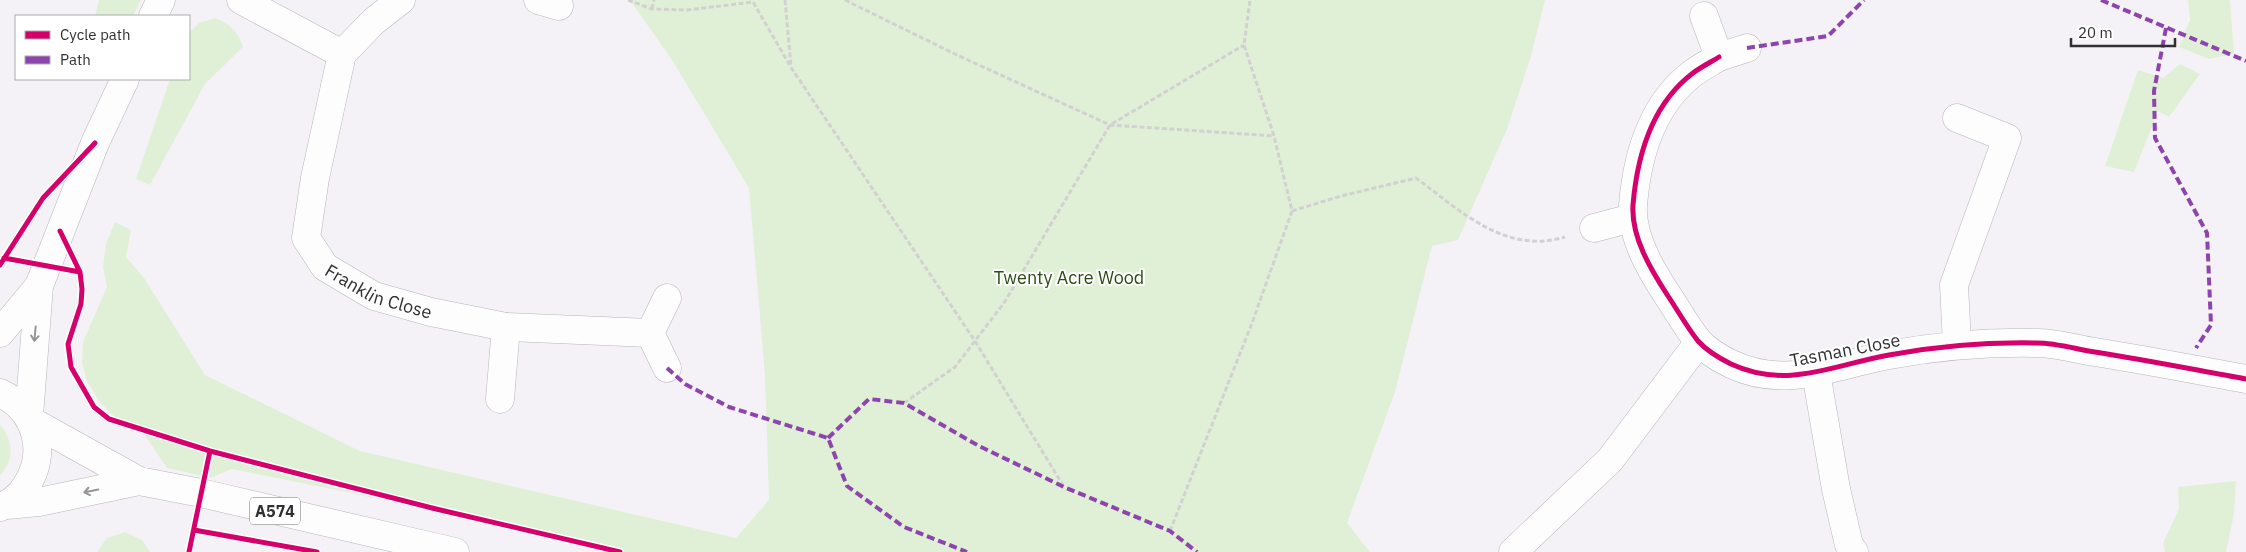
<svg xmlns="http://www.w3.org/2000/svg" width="2246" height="552" font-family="'IBM Plex Sans',sans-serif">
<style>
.green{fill:#e0f0d6}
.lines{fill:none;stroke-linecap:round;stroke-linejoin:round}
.minor-casing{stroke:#b6b5b8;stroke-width:29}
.major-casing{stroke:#b6b5b8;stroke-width:29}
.path{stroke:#d2d1d2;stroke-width:3;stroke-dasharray:5 2.5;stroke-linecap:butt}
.minor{stroke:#fdfdfe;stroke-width:28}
.major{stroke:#fdfdfe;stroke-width:28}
.quiet{stroke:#8e44ad;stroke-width:4;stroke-dasharray:8 4;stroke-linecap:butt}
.cycleway-casing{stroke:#fff;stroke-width:8}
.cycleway{stroke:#d6006c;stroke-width:5}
.oneway{stroke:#969698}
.labels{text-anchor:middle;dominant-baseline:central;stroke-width:4;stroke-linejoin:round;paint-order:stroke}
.shield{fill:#fff;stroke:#6e6d6f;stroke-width:1}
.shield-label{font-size:16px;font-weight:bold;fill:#302f31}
.park-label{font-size:18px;fill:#2b4a14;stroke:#fff}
.street-label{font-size:18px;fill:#302f31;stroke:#fff}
</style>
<rect width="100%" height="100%" fill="#f4f2f6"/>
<path class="green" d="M 99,0 L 141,0 L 133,16 L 95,16 Z
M 630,0 L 1545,0 L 1531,56 L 1507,129 L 1458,240 L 1432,246 L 1395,392 L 1347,523 L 1370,552 L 603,552 L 352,493 L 232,469 L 210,478 L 167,468 L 144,434 L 114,416 L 99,401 L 87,381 L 82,363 L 83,342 L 107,287 L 103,267 L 106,244 L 115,222 L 131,230 L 126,257 L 144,278 L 205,375 L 360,451 L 736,538 L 769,500 L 765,375 L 749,188 L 672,60 Z
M 2188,0 L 2230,0 L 2234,54 L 2209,59 L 2179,47 L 2190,20 Z
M 215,18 C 230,24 238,31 243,47 L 205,84 L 150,185 L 136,179 L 170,79 L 189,79 L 189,33 L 199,23 Z
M 2180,64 L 2200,74 L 2169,117 L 2158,111 L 2134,172 L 2105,166 L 2138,70 L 2163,78 Z
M 0,425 C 13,439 15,461 0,475 Z
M 2236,481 L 2234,514 L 2226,552 L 2165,552 L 2163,543 L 2179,509 L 2178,487 Z
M 125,532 L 142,540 L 150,552 L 97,552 L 107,538 Z"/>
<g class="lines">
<defs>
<g id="minor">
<path d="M 241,0 L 342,54"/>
<path id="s1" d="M 401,0 L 374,21 L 342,54 L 315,178 L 306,238 L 325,267 L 374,296 L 431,312 L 506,327 L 650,333"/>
<path d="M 538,0 L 559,6"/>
<path d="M 153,16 L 161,0"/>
<path d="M 1704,16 L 1719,57 L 1747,48"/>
<path d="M 1719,57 C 1711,62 1701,67 1693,73 C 1652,104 1637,157 1633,205 C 1631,237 1651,270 1668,296 C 1678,311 1687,327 1698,341 C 1707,351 1719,358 1731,364 C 1787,390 1833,365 1889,355 C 1938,346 1987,342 2037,343 C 2056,343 2076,349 2095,352 C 2146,360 2196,370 2246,379"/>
<path d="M 1594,228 L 1632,218"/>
<path d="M 667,298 L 650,333 L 667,368"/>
<path d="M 0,333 L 39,286 L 95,143 L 125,79"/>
<path d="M 1957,344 L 1954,285 L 2007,138 L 1957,118"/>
<path d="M 1816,373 L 1836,489 L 1849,545 L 1854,552"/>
<path d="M 500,399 L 506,327"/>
<path d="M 29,416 L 39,286"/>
<path d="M 1513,552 L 1610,460 L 1699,342"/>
</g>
<path id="major" d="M 0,393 C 37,410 48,453 26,486 C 21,495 10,504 0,507
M 31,421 L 139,481 L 201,493 L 455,552
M 7,505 L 39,502 L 139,481"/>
</defs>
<use href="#minor" class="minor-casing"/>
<use href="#major" class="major-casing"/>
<path class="path" d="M 628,0 L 652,9 L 687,10 L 753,2 L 792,69 L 975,341 L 1064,487
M 785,0 L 791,66
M 845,0 L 957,55 L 1110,125 L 1274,136
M 652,9 L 654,0
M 1292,211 L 1341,196 L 1416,178 C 1461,211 1505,255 1565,237
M 0,257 L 4,258
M 904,403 L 955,367 L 1004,303 L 1110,125 L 1244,45
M 1170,531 L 1252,323 L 1292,211 L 1274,136 L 1244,45 L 1250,0"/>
<use href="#minor" class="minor"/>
<use href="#major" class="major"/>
<path class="quiet" d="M 2101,0 L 2246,61
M 2166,28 L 2154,91 L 2155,138 L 2207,233 L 2211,325 L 2196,348
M 1747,48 L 1828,36 L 1864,0
M 667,368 L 685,384 L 729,407 L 828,438 L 847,486 L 904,527 L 967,552
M 828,438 L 869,399 L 904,403 L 979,446 L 1064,487 L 1170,531 L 1197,552"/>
<defs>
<path id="cycleway" d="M 1719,57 C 1711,62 1701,67 1693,73 C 1652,104 1637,157 1633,205 C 1631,237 1651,270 1668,296 C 1678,311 1687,327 1698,341 C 1707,351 1719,358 1731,364 C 1787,390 1833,365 1889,355 C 1938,346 1987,342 2037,343 C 2056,343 2076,349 2095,352 C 2146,360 2196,370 2246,379
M 60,231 L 80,272 L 82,289 L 81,304 L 68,344 L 71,367 L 94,407 L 109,419 L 210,451 L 432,508 L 620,552
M 4,258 L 80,272
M 0,265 L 43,198 L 95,143
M 194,530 L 317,552
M 189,552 L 210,451"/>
</defs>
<use href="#cycleway" class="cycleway-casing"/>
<use href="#cycleway" class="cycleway"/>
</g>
<defs><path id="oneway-shaft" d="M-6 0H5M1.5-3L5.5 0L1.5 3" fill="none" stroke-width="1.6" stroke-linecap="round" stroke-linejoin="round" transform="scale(1.25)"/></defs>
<g class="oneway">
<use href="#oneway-shaft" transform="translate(35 334) rotate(95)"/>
<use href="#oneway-shaft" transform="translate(91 491) rotate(168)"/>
</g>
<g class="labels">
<rect class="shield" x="250" y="497.5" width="50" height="27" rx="4"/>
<g class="shield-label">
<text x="275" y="511">A574</text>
</g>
<g class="park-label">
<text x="1069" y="277">Twenty Acre Wood</text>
</g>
<g class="street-label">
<text stroke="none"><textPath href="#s1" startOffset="362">Franklin Close</textPath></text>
<text transform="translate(1845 350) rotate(-11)">Tasman Close</text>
</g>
</g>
<rect x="15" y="15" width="175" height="65" fill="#ffffff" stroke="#acacad"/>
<rect x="25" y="31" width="25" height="8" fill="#d6006c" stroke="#acacad"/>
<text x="60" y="40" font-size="15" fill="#302f31">Cycle path</text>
<rect x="25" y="56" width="25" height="8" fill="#8e44ad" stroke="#acacad"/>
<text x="60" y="65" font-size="15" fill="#302f31">Path</text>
<path d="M2071 38v8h104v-8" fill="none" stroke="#302f31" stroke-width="2.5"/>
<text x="2078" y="38" font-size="15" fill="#302f31" stroke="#ffffff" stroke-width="4" paint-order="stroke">20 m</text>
</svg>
